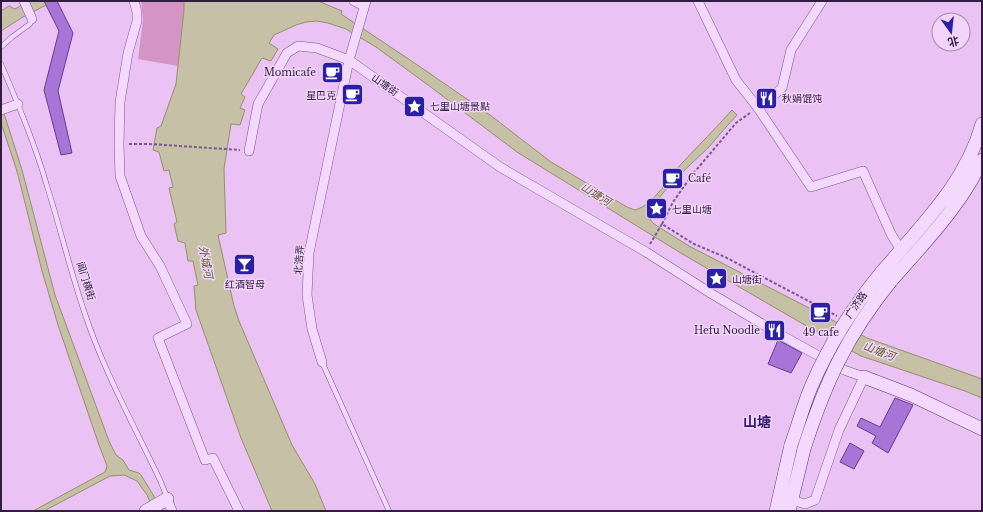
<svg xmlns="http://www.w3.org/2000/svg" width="983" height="512" font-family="'Libre Baskerville','Noto Sans SC',serif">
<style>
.green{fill:#d495c6}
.water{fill:#c6c0a6;stroke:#968f6b}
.building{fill:#a675d6;stroke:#663a93}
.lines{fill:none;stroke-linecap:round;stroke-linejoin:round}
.lane-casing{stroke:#7b5791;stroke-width:5.5}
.street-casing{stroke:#7b5791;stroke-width:10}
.secondary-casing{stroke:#5c3a73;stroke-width:14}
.path{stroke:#7b5791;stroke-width:2;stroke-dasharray:3 2;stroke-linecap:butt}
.lane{stroke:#f5d8fd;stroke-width:4.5}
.street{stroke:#f5d8fd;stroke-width:9}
.secondary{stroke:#f5d8fd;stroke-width:13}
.secondary-bridge-casing{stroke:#5c3a73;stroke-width:14;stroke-linecap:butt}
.secondary-bridge{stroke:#f5d8fd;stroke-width:13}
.labels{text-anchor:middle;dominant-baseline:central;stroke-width:3;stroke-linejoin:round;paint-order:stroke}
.poi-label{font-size:10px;fill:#311d3f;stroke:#f2d4fa;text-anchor:start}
.street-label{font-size:10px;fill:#311d3f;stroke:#f2d4fa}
.water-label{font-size:11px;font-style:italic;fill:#5f612a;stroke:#f2d4fa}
.district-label{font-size:14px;font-weight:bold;fill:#321771;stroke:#f2d4fa}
</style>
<rect width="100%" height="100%" fill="#eac3f4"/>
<path class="green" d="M 141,1 L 184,1 L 184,10 L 178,66 L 138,59 L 143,20 Z"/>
<path class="water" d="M 29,1 L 54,1 L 23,17 L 1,31 L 1,11 L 9,6 L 15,9 Z
M 184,1 L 318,1 L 342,11 L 341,14 L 416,64 L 490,115 L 551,162 L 627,207 L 635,210 C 654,205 670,176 683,162 C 699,145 716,128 732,110 L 737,115 C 728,125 718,136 709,147 C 696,160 651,198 650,217 C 650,220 652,222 654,224 L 689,246 L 867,338 L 982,379 L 982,398 L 965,391 L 861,356 L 810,328 L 684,255 L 517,152 L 428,85 L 376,47 L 346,29 L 328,23 L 317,21 L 306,22 L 296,25 L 274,35 L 269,43 L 278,49 L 271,61 L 262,58 L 241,94 L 245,97 L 240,108 L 245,110 L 240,125 L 231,124 L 224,169 L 226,233 L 218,235 L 234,306 L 239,321 L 292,445 L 315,484 L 326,511 L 272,511 L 241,438 L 196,310 L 194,286 L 198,285 L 193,261 L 188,261 L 185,243 L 178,241 L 174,224 L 177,222 L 169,188 L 173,187 L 169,170 L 164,171 L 159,152 L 153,150 L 157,128 L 161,126 L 176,84 L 184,10 Z
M 1,104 L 22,170 L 55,295 L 109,441 L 116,455 L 123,460 L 129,470 L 139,473 L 141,475 L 163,511 L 154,511 L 147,495 L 137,481 L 124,475 L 110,476 L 44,511 L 33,511 L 105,472 L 107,466 L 99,445 L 58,325 L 42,271 L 17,171 L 1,123 Z"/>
<path class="building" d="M 44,1 L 57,1 L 73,33 L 58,91 L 72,153 L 61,155 L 44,90 L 59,31 Z
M 778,340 L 802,353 L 791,373 L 768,364 Z
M 895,398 L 913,405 L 888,453 L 872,443 L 876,436 L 857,426 L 861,418 L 880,427 Z
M 850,443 L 864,451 L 854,469 L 840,462 Z"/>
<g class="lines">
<defs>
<path id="lane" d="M 1,47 L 12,37 L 30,24 L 32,19
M 1,64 C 18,104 35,144 47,186 C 60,227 70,270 84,311 C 103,370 134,425 160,480 L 167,497
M 322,362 L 389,511"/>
<path id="street" d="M 24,1 L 32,19
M 134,1 L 137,12 L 137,21 L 128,53 L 120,102 L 119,144 L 120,176 L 141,236 L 160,266 L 187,324 L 158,338 L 205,460 L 213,458 L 239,511
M 354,1 L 364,6
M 698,1 L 736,80 L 758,108 L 811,187 L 863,171 L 891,234 L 901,250
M 758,108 L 782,88 L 791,50 L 822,1
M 1,110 L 18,104
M 249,151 L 258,104 L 287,53 L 298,46 L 317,48 L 349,60 L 500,167 L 548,195 L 646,252 L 712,294 L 781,335 L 844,370 L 864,377 L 839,430 L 815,500 L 805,504 L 792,500
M 322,362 L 312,329 L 307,295 L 309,253 L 349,60 L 366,1
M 167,499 L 172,511"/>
<path id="secondary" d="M 881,273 C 920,227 966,183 982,124
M 891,281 C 924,243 960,207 982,160
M 864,377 L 911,395 L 982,429
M 146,511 L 167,499
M 776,511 L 791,445
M 789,511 L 804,449"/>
</defs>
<use href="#lane" class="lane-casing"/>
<use href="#street" class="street-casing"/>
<use href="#secondary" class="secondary-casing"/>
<path class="path" d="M 129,144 L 150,144 L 240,150
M 662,224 L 673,202 L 692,175 L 736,123 L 750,113
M 650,244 L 662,224 L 694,244 L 725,257 L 837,316"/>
<use href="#lane" class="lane"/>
<use href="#street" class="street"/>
<use href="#secondary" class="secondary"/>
<defs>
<path id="secondary-bridge" d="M 791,445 C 798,426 803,406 811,387 C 829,345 852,308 881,273
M 804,449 C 825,383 847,335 891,281"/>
</defs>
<use href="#secondary-bridge" class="secondary-bridge-casing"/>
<use href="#secondary-bridge" class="secondary-bridge"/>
</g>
<defs>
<symbol id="cafe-square" viewBox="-11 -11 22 22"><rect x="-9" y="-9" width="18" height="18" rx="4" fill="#2b1fa8" stroke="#f2d4fa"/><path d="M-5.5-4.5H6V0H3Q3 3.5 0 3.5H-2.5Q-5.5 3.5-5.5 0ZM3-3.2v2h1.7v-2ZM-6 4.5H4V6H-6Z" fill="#fff"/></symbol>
<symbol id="restaurant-square" viewBox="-11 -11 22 22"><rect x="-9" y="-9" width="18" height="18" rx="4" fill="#2b1fa8" stroke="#f2d4fa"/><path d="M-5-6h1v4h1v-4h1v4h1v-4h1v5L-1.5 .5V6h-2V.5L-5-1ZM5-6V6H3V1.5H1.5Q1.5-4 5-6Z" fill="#fff"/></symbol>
<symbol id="sight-square" viewBox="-11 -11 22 22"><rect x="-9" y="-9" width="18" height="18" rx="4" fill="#2b1fa8" stroke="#f2d4fa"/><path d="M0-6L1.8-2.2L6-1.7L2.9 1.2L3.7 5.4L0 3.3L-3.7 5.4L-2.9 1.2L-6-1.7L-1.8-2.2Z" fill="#fff"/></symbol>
<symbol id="bar-square" viewBox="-11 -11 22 22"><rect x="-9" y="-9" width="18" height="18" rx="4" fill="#2b1fa8" stroke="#f2d4fa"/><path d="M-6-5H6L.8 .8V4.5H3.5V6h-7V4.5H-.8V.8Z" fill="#fff"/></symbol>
</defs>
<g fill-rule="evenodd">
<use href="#cafe-square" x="320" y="60" width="25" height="25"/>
<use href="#cafe-square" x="340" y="82" width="25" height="25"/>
<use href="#restaurant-square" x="754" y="86" width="25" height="25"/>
<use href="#sight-square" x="402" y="94" width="25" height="25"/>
<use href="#cafe-square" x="660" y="166" width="25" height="25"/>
<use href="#sight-square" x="644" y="196" width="25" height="25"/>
<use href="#bar-square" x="232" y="252" width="25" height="25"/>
<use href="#sight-square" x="704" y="266" width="25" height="25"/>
<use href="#cafe-square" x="808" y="300" width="25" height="25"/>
<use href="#restaurant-square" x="762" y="318" width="25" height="25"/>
</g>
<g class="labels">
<g class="poi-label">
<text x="316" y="72" text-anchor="end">Momicafe</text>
<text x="336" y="95" text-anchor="end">星巴克</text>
<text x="782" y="98">秋娟馄饨</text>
<text x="430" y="106">七里山塘景點</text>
<text x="688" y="178">Café</text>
<text x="672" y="209">七里山塘</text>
<text x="732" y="279">山塘街</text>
<text x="245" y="284" text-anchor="middle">红酒智母</text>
<text x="760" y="330" text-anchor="end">Hefu Noodle</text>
<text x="821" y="332" text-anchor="middle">49 cafe</text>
</g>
<g class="street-label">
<text transform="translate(385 85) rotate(35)">山塘街</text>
<text transform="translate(299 260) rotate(-85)">北浩弄</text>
<text transform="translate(86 281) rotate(73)">阊门横街</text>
<text transform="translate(856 305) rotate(-55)">广济路</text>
</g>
<g class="water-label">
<text transform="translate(596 194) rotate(32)">山塘河</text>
<text transform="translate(206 262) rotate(79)">外城河</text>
<text transform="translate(879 351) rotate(21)">山塘河</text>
</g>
<g class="district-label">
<text x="757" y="422">山塘</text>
</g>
</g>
<rect width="983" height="512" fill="none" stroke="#311d3f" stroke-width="4"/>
<g transform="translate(951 32) rotate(165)"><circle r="19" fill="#f2d4fa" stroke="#a58baf"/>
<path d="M0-3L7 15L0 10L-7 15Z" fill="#2b1fa8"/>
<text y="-6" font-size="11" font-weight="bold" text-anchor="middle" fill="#311d3f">北</text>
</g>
</svg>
